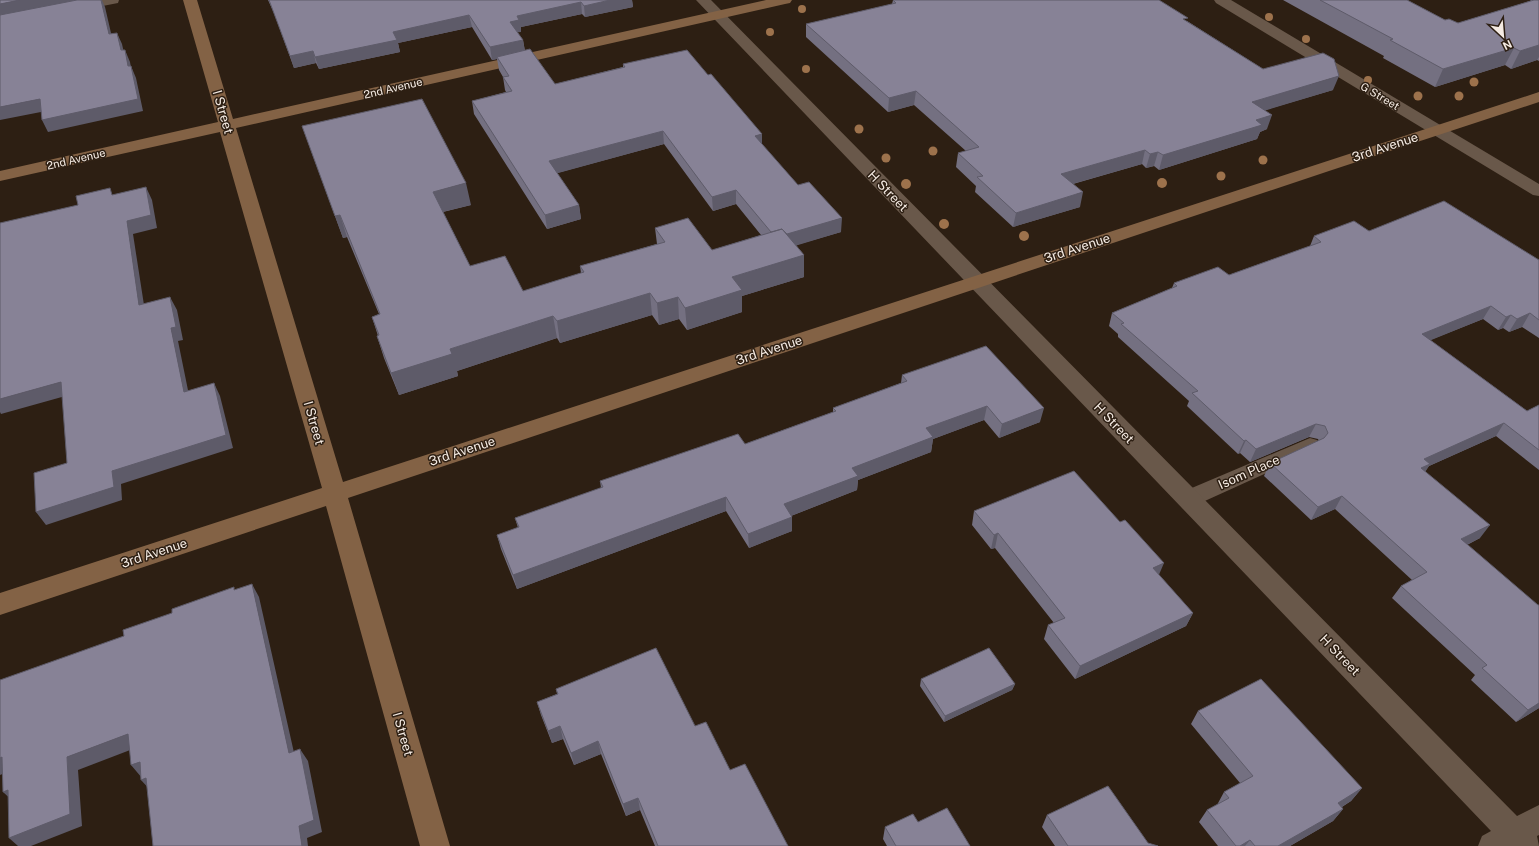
<svg xmlns="http://www.w3.org/2000/svg" width="1539" height="846" font-family="'Public Sans',sans-serif">
<style>
.lines{fill:none;stroke-linecap:round;stroke-linejoin:round}
.lane{fill:#69584a;fill-rule:evenodd}
.street{fill:#69584a;fill-rule:evenodd}
.secondary{fill:#836245;fill-rule:evenodd}
.tree{fill:#9d724c}
.wall{fill:#747081}
.shaded-wall{fill:#5e5b69}
.building{fill:#878296;stroke:#5e5b69}
.labels{text-anchor:middle;dominant-baseline:central;stroke-width:3;stroke-linejoin:round;paint-order:stroke}
.far-street-label{font-size:11px;fill:#f5ebe3;stroke:#2d1f13}
.street-label{font-size:13px;fill:#f5ebe3;stroke:#2d1f13}
</style>
<rect width="100%" height="100%" fill="#2d1f13"/>
<g class="lines">
<path class="lane" d="M 93,0 L 119,0 L 118,3 L 77,11 L 72,10 L 71,7 L 72,4 Z
M 1310,438 L 1317,440 L 1320,445 L 1317,450 L 1196,505 L 1188,507 L 1180,505 L 1177,499 L 1180,493 Z"/>
<path class="street" d="M 696,0 L 711,0 L 1517,816 L 1539,805 L 1539,835 L 1537,836 L 1539,846 L 1478,846 L 1482,836 L 1491,831 Z
M 1214,0 L 1231,0 L 1539,184 L 1539,196 L 1533,195 L 1216,3 Z"/>
<path class="secondary" d="M 183,0 L 197,0 L 233,119 L 766,0 L 792,0 L 790,3 L 785,4 L 236,128 L 343,482 L 1539,92 L 1539,102 L 1329,171 L 348,498 L 450,846 L 420,846 L 326,506 L 0,615 L 0,593 L 322,488 L 220,132 L 0,181 L 0,171 L 218,122 Z"/>
</g>
<g class="tree">
<circle cx="802" cy="9" r="4"/>
<circle cx="1269" cy="17" r="4"/>
<circle cx="770" cy="32" r="4"/>
<circle cx="1306" cy="39" r="4"/>
<circle cx="806" cy="69" r="4"/>
<circle cx="1368" cy="80" r="4"/>
<circle cx="1474" cy="82" r="4.5"/>
<circle cx="1418" cy="96" r="4.5"/>
<circle cx="1459" cy="96" r="4.5"/>
<circle cx="859" cy="129" r="4.5"/>
<circle cx="933" cy="151" r="4.5"/>
<circle cx="886" cy="158" r="4.5"/>
<circle cx="1263" cy="160" r="4.5"/>
<circle cx="1221" cy="176" r="4.5"/>
<circle cx="1162" cy="183" r="5"/>
<circle cx="906" cy="184" r="5"/>
<circle cx="944" cy="224" r="5"/>
<circle cx="1024" cy="236" r="5"/>
</g>
<path class="wall" d="M 268,0 L 632,0 L 633,7 L 585,17 L 582,14 L 521,27 L 521,32 L 517,32 L 523,40 L 525,51 L 555,84 L 623,67 L 623,64 L 762,145 L 798,185 L 841,232 L 796,245 L 804,255 L 804,277 L 742,296 L 742,312 L 687,330 L 679,319 L 659,325 L 652,315 L 560,343 L 557,338 L 457,371 L 458,376 L 399,395 L 384,358 L 377,336 L 378,336 L 372,317 L 379,314 L 347,237 L 343,238 L 302,126 L 471,205 L 443,212 L 470,266 L 523,291 L 581,273 L 580,266 L 657,244 L 655,228 L 712,250 L 761,235 L 736,204 L 713,211 L 664,144 L 557,173 L 579,205 L 581,219 L 547,229 L 474,114 L 472,101 L 506,92 L 505,90 L 503,77 L 499,70 L 497,59 L 492,60 L 472,27 L 398,43 L 400,52 L 319,69 L 316,63 L 294,68 L 274,13 Z
M 893,0 L 1187,21 L 1263,69 L 1333,90 L 1265,110 L 1267,129 L 1260,132 L 1257,139 L 1159,170 L 1154,166 L 1146,168 L 1142,164 L 1073,184 L 1080,207 L 1013,227 L 975,192 L 976,186 L 956,167 L 958,153 L 966,151 L 914,105 L 888,112 L 806,37 L 806,24 L 892,4 Z
M 1283,0 L 1407,0 L 1445,20 L 1458,23 L 1530,1 L 1531,0 L 1539,0 L 1539,61 L 1537,60 L 1511,69 L 1505,65 L 1435,87 L 1383,58 L 1384,56 Z
M 1369,231 L 1539,260 L 1539,338 L 1522,327 L 1509,332 L 1503,328 L 1498,330 L 1483,319 L 1430,340 L 1527,411 L 1539,405 L 1539,470 L 1496,436 L 1429,466 L 1425,471 L 1480,538 L 1467,545 L 1539,708 L 1516,722 L 1471,680 L 1475,675 L 1392,598 L 1401,586 L 1412,580 L 1335,509 L 1311,520 L 1264,476 L 1270,463 L 1319,441 L 1318,439 L 1309,437 L 1250,462 L 1240,453 L 1238,454 L 1187,406 L 1189,401 L 1118,337 L 1118,334 L 1109,326 L 1112,313 L 1172,288 L 1174,283 L 1229,275 L 1310,246 L 1314,236 Z
M 902,375 L 1040,422 L 999,438 L 984,420 L 933,439 L 931,452 L 858,480 L 857,490 L 791,516 L 792,517 L 792,531 L 749,548 L 726,511 L 517,589 L 501,549 L 497,535 L 518,528 L 515,518 L 601,488 L 600,481 L 745,444 L 833,412 L 833,408 L 901,383 Z
M 974,511 L 1159,575 L 1193,613 L 1186,626 L 1075,679 L 1044,639 L 1048,625 L 1054,623 L 995,548 L 991,549 L 972,525 Z
M 921,679 L 1015,684 L 1012,690 L 944,722 L 920,686 Z
M 556,689 L 695,726 L 730,770 L 788,846 L 655,846 L 640,810 L 626,816 L 601,754 L 574,765 L 563,739 L 552,743 L 541,715 L 537,702 L 557,694 Z
M 1198,711 L 1362,788 L 1351,801 L 1342,807 L 1343,809 L 1333,821 L 1290,846 L 1218,846 L 1199,822 L 1207,810 L 1217,805 L 1224,792 L 1240,783 L 1191,724 Z
M 1047,815 L 1148,843 L 1158,846 L 1055,846 L 1042,827 Z
M 918,822 L 970,846 L 887,846 L 883,839 L 885,827 Z"/>
<path class="shaded-wall" d="M 20,0 L 85,0 L 0,16 L 0,4 Z
M 101,0 L 102,0 L 105,7 L 114,46 L 109,34 Z
M 610,0 L 632,0 L 633,7 L 585,17 L 584,6 Z
M 581,2 L 582,14 L 521,27 L 521,32 L 512,33 L 510,22 L 517,16 Z
M 469,15 L 472,27 L 398,43 L 400,52 L 319,69 L 315,57 L 393,32 Z
M 117,33 L 122,44 L 126,62 L 121,50 Z
M 523,40 L 525,52 L 497,57 L 497,59 L 492,60 L 490,47 Z
M 1539,45 L 1539,57 L 1537,60 L 1511,69 L 1520,51 Z
M 1514,48 L 1505,65 L 1435,87 L 1443,69 Z
M 125,50 L 130,62 L 133,78 L 128,66 Z
M 313,51 L 316,63 L 294,68 L 290,56 Z
M 131,66 L 136,78 L 143,111 L 48,132 L 42,120 Z
M 1339,76 L 1333,90 L 1247,116 L 1252,102 Z
M 916,91 L 914,105 L 888,112 L 889,98 Z
M 40,99 L 46,111 L 0,120 L 0,107 Z
M 1272,115 L 1267,129 L 1260,132 L 1257,139 L 1159,170 L 1163,155 L 1256,120 Z
M 663,131 L 664,144 L 551,175 L 549,161 Z
M 762,134 L 762,148 L 755,136 Z
M 1145,150 L 1142,164 L 1058,188 L 1061,174 Z
M 1158,152 L 1154,166 L 1146,168 L 1150,154 Z
M 466,183 L 471,205 L 438,213 L 433,192 Z
M 146,187 L 152,200 L 157,228 L 133,234 L 146,318 L 139,305 L 127,221 Z
M 736,190 L 736,204 L 713,211 L 712,197 Z
M 1083,192 L 1080,207 L 1013,227 L 1016,213 Z
M 579,205 L 581,219 L 547,229 L 545,215 Z
M 340,215 L 347,237 L 343,238 L 335,216 Z
M 842,218 L 841,232 L 775,252 L 775,237 Z
M 804,255 L 804,277 L 742,296 L 742,312 L 687,330 L 685,308 L 732,277 Z
M 650,293 L 652,315 L 560,343 L 557,321 Z
M 170,297 L 177,310 L 183,340 L 178,341 L 191,405 L 184,392 L 171,328 Z
M 678,297 L 679,319 L 659,325 L 657,303 Z
M 1491,306 L 1483,319 L 1414,347 L 1422,334 Z
M 1530,313 L 1522,327 L 1509,332 L 1517,319 Z
M 1511,315 L 1503,328 L 1498,330 L 1506,317 Z
M 553,316 L 557,338 L 457,371 L 458,376 L 399,395 L 391,373 L 450,349 Z
M 61,382 L 69,395 L 1,414 L 0,412 L 0,399 Z
M 214,383 L 220,396 L 233,448 L 121,484 L 122,500 L 46,525 L 36,512 L 112,471 Z
M 987,406 L 984,420 L 933,439 L 931,452 L 858,480 L 857,490 L 783,519 L 784,504 L 926,428 Z
M 1044,408 L 1040,422 L 999,438 L 1002,424 Z
M 1504,423 L 1496,436 L 1429,466 L 1422,477 L 1413,481 L 1424,459 Z
M 1316,424 L 1309,437 L 1250,462 L 1256,449 Z
M 1246,440 L 1240,453 L 1238,454 L 1244,441 Z
M 1342,496 L 1335,509 L 1311,520 L 1318,507 Z
M 726,497 L 726,511 L 517,589 L 513,575 Z
M 792,517 L 792,531 L 749,548 L 748,534 Z
M 1490,525 L 1480,538 L 1452,552 L 1461,539 Z
M 998,533 L 995,548 L 991,549 L 994,535 Z
M 1164,563 L 1158,577 L 1153,568 Z
M 252,584 L 259,597 L 297,766 L 289,753 Z
M 1193,613 L 1186,626 L 1075,679 L 1080,666 Z
M 1015,684 L 1012,690 L 944,722 L 945,716 Z
M 1539,703 L 1539,708 L 1516,722 L 1528,710 Z
M 560,726 L 563,739 L 552,743 L 548,731 Z
M 128,734 L 138,747 L 78,770 L 82,826 L 31,846 L 18,846 L 9,838 L 67,757 Z
M 598,741 L 601,754 L 574,765 L 571,753 Z
M 300,749 L 308,761 L 322,832 L 307,838 L 308,846 L 302,846 L 299,826 Z
M 2,757 L 15,769 L 0,775 L 0,758 Z
M 140,762 L 142,778 L 131,765 Z
M 146,778 L 152,792 L 141,780 Z
M 1362,788 L 1351,801 L 1328,815 L 1338,803 Z
M 8,790 L 16,804 L 3,792 Z
M 638,798 L 640,810 L 626,816 L 623,804 Z
M 1343,809 L 1333,821 L 1290,846 L 1278,846 Z
M 1250,840 L 1245,846 L 1240,846 Z"/>
<path class="building" d="M 0,0 L 20,0 L 0,4 Z
M 77,0 L 101,0 L 109,34 L 117,33 L 121,50 L 125,50 L 128,66 L 131,66 L 138,99 L 42,120 L 40,99 L 0,107 L 0,15 Z
M 269,0 L 610,0 L 584,6 L 581,2 L 517,16 L 519,20 L 510,22 L 523,40 L 490,47 L 469,15 L 393,32 L 397,40 L 315,57 L 313,51 L 290,56 Z
M 893,0 L 1159,0 L 1188,18 L 1183,19 L 1263,69 L 1323,53 L 1334,59 L 1339,76 L 1252,102 L 1272,115 L 1256,120 L 1262,125 L 1163,155 L 1158,152 L 1150,154 L 1145,150 L 1061,174 L 1083,192 L 1016,213 L 977,177 L 983,176 L 958,153 L 979,147 L 916,91 L 889,98 L 806,24 L 896,3 Z
M 1320,0 L 1407,0 L 1445,20 L 1449,19 L 1458,23 L 1534,0 L 1539,0 L 1539,45 L 1520,51 L 1514,48 L 1443,69 L 1390,40 L 1393,39 Z
M 530,49 L 555,84 L 625,67 L 623,64 L 687,50 L 708,75 L 711,74 L 762,134 L 755,136 L 798,185 L 809,182 L 842,218 L 787,234 L 782,229 L 771,232 L 736,190 L 712,197 L 663,131 L 549,161 L 579,205 L 545,215 L 472,101 L 512,91 L 503,77 L 509,76 L 497,57 Z
M 422,99 L 466,183 L 433,192 L 470,266 L 505,256 L 523,291 L 584,272 L 580,266 L 665,242 L 655,228 L 688,218 L 712,250 L 782,229 L 804,255 L 732,277 L 742,290 L 685,308 L 678,297 L 657,303 L 650,293 L 557,321 L 553,316 L 450,349 L 452,354 L 391,373 L 377,336 L 379,335 L 372,317 L 380,314 L 340,215 L 335,216 L 302,126 Z
M 146,187 L 151,215 L 127,221 L 139,305 L 170,297 L 176,327 L 171,328 L 184,392 L 214,383 L 226,435 L 112,471 L 114,487 L 36,512 L 34,473 L 67,463 L 61,382 L 0,399 L 0,223 L 78,205 L 76,196 L 110,188 L 112,195 Z
M 1444,201 L 1539,260 L 1539,320 L 1530,313 L 1517,319 L 1511,315 L 1506,317 L 1491,306 L 1422,334 L 1527,411 L 1539,405 L 1539,450 L 1504,423 L 1424,459 L 1430,464 L 1421,468 L 1490,525 L 1461,539 L 1538,605 L 1539,605 L 1539,703 L 1528,710 L 1482,668 L 1487,665 L 1401,586 L 1427,572 L 1342,496 L 1318,507 L 1270,463 L 1324,438 L 1328,433 L 1325,426 L 1316,424 L 1256,449 L 1246,440 L 1244,441 L 1192,393 L 1198,391 L 1121,324 L 1124,323 L 1112,313 L 1177,286 L 1174,283 L 1218,267 L 1229,275 L 1321,242 L 1314,236 L 1354,221 L 1369,231 Z
M 986,346 L 1044,408 L 1002,424 L 987,406 L 926,428 L 933,437 L 852,468 L 858,476 L 784,504 L 792,517 L 748,534 L 726,497 L 513,575 L 497,535 L 519,527 L 515,518 L 603,487 L 600,481 L 738,434 L 745,444 L 836,411 L 833,408 L 907,381 L 902,375 Z
M 1074,471 L 1120,522 L 1125,520 L 1164,563 L 1153,568 L 1193,613 L 1080,666 L 1048,625 L 1065,618 L 998,533 L 994,535 L 974,511 Z
M 252,584 L 289,753 L 300,749 L 314,820 L 299,826 L 302,846 L 153,846 L 146,778 L 141,780 L 140,762 L 131,765 L 128,734 L 67,757 L 70,814 L 9,838 L 8,790 L 3,792 L 2,757 L 0,758 L 0,680 L 124,636 L 123,630 L 172,613 L 172,609 L 234,587 L 234,590 Z
M 656,648 L 695,726 L 706,722 L 730,770 L 745,764 L 788,846 L 658,846 L 638,798 L 623,804 L 598,741 L 571,753 L 560,726 L 548,731 L 537,702 L 558,694 L 556,689 Z
M 989,648 L 1015,684 L 945,716 L 921,679 Z
M 1261,679 L 1362,788 L 1338,803 L 1343,809 L 1278,846 L 1255,846 L 1250,840 L 1240,846 L 1236,846 L 1207,810 L 1229,798 L 1224,792 L 1253,776 L 1198,711 Z
M 1108,786 L 1148,843 L 1158,846 L 1068,846 L 1047,815 Z
M 947,808 L 970,846 L 896,846 L 885,827 L 913,814 L 918,822 Z"/>
<g class="labels">
<g class="far-street-label">
<text transform="translate(393 88) rotate(-13)">2nd Avenue</text>
<text transform="translate(1380 96) rotate(31)">G Street</text>
<text transform="translate(76 159) rotate(-13)">2nd Avenue</text>
</g>
<g class="street-label">
<text transform="translate(223 112) rotate(74)">I Street</text>
<text transform="translate(1385 147) rotate(-18)">3rd Avenue</text>
<text transform="translate(888 191) rotate(46)">H Street</text>
<text transform="translate(1077 248) rotate(-18)">3rd Avenue</text>
<text transform="translate(769 350) rotate(-18)">3rd Avenue</text>
<text transform="translate(314 423) rotate(74)">I Street</text>
<text transform="translate(1114 423) rotate(46)">H Street</text>
<text transform="translate(462 451) rotate(-18)">3rd Avenue</text>
<text transform="translate(1249 472) rotate(-24)">Isom Place</text>
<text transform="translate(154 553) rotate(-18)">3rd Avenue</text>
<text transform="translate(1340 655) rotate(46)">H Street</text>
<text transform="translate(403 734) rotate(74)">I Street</text>
</g>
</g>
<g transform="translate(1503 36) rotate(154)" stroke="#2d1f13" stroke-width="3" paint-order="stroke">
<path d="M0-3L7 15L0 10L-7 15Z" fill="#f5ebe3"/>
<text y="-6" font-size="11" font-weight="bold" text-anchor="middle" fill="#f5ebe3">N</text>
</g>
</svg>
